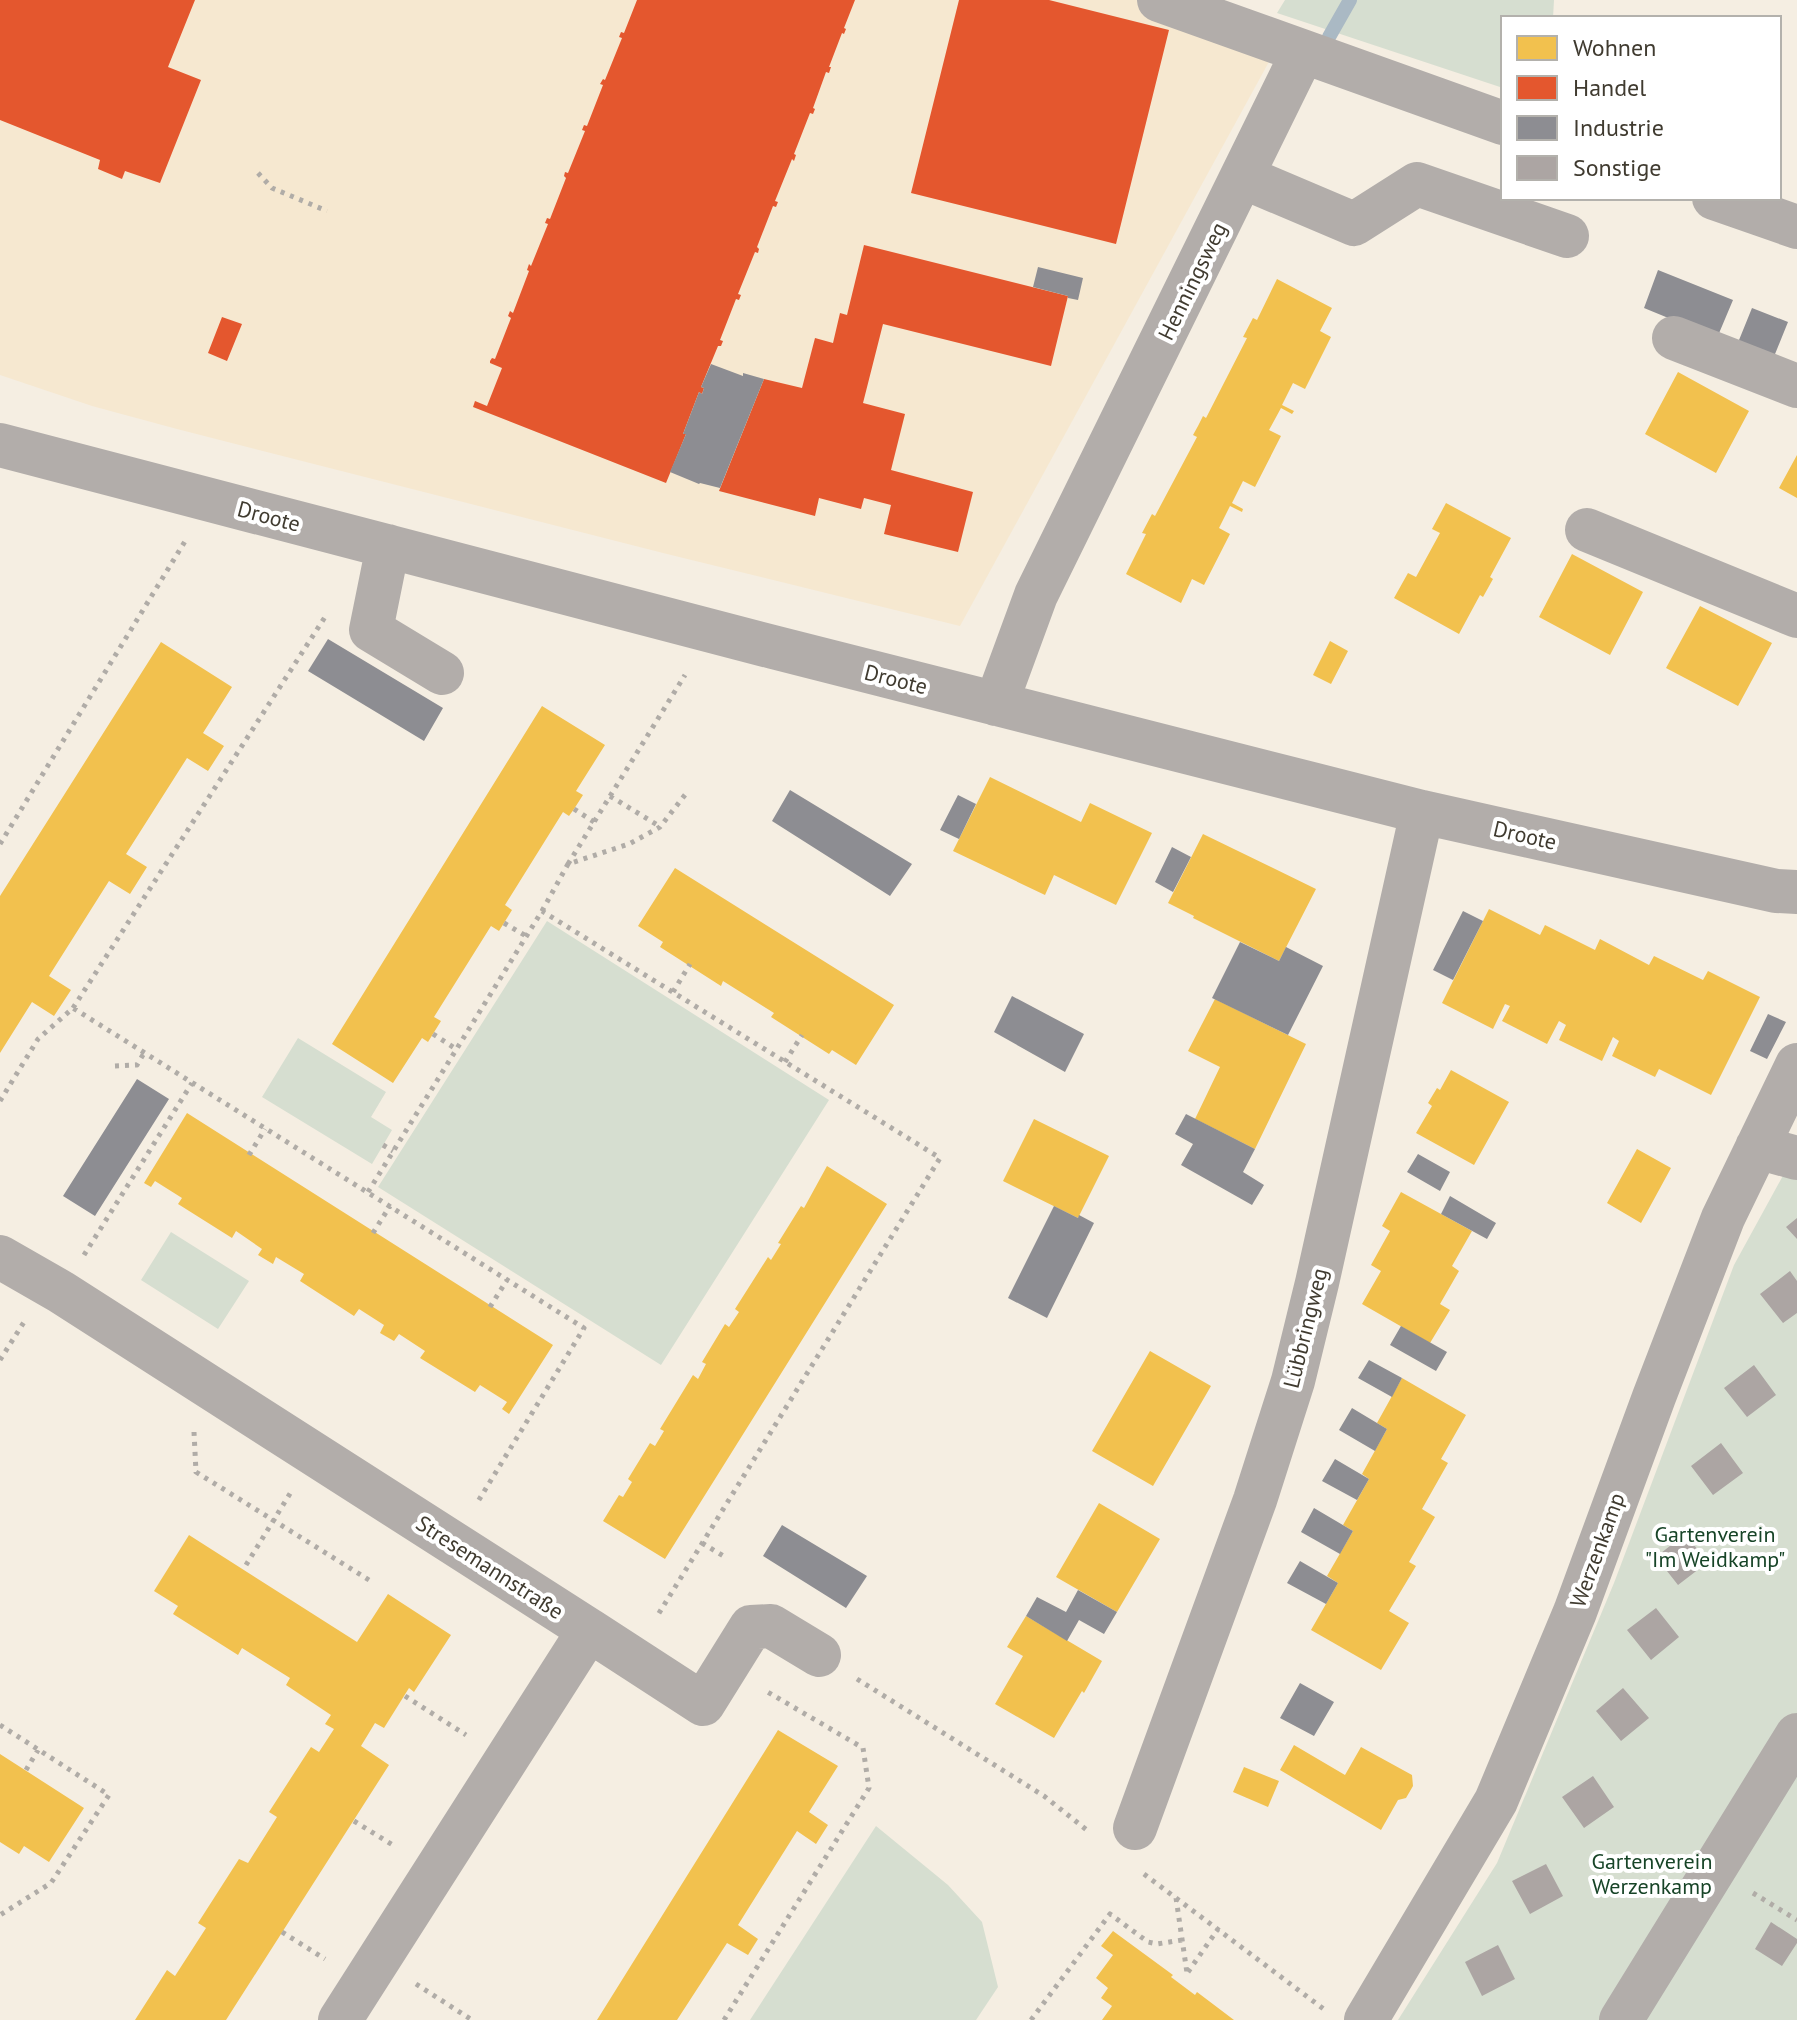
<svg xmlns="http://www.w3.org/2000/svg" width="1797" height="2020" font-family="'PT Sans',sans-serif">
<style>
.built{fill:#f6e8d0}
.green{fill:#d6ded0}
.homes{fill:#f2c14e}
.shops{fill:#e4572e}
.industry{fill:#8d8d92}
.lines{fill:none;stroke-linecap:round;stroke-linejoin:round}
.stream{stroke:#aab9c4;stroke-width:14}
.building{fill:#aca5a3}
.path{stroke:#b0aca7;stroke-width:5;stroke-dasharray:4 6;stroke-linecap:butt}
.minor{stroke:#b2adaa;stroke-width:44}
.labels{text-anchor:middle;dominant-baseline:central;stroke-width:8;stroke-linejoin:round;paint-order:stroke}
.street-label{font-size:22px;fill:#403b30;stroke:#fff}
.park-label{font-size:22px;fill:#174427;stroke:#fff}
</style>
<rect width="100%" height="100%" fill="#f5eee2"/>
<path class="built" d="M 0,0 L 1211,0 L 1288,27 L 960,626 L 667,554 L 177,429 L 92,406 L 0,375 Z"/>
<path class="green" d="M 1285,0 L 1554,0 L 1553,18 L 1503,18 L 1503,88 L 1277,13 Z
M 547,921 L 829,1100 L 661,1365 L 378,1187 Z
M 298,1038 L 386,1092 L 371,1117 L 392,1130 L 372,1164 L 262,1097 Z
M 1797,1150 L 1797,2020 L 1398,2020 L 1497,1863 L 1614,1583 L 1734,1265 Z
M 171,1232 L 249,1281 L 218,1329 L 141,1280 Z
M 876,1826 L 948,1885 L 982,1922 L 998,1987 L 976,2020 L 750,2020 Z"/>
<path class="homes" d="M 1277,279 L 1332,308 L 1320,331 L 1331,337 L 1305,389 L 1293,383 L 1282,405 L 1294,411 L 1292,414 L 1281,408 L 1269,430 L 1281,436 L 1255,487 L 1243,481 L 1232,503 L 1243,509 L 1242,512 L 1230,506 L 1219,528 L 1230,534 L 1204,585 L 1192,579 L 1181,603 L 1126,574 L 1146,534 L 1142,533 L 1152,514 L 1155,516 L 1197,437 L 1193,435 L 1198,426 L 1203,416 L 1206,418 L 1247,338 L 1243,337 L 1253,318 L 1257,320 Z
M 1678,372 L 1749,411 L 1716,473 L 1645,434 Z
M 1797,455 L 1797,498 L 1779,488 Z
M 1446,503 L 1511,538 L 1490,577 L 1493,579 L 1483,597 L 1480,595 L 1459,634 L 1394,598 L 1408,573 L 1416,577 L 1440,533 L 1432,529 Z
M 1572,554 L 1643,592 L 1610,655 L 1539,617 Z
M 1700,606 L 1772,643 L 1738,706 L 1666,668 Z
M 1330,641 L 1348,651 L 1331,684 L 1313,675 Z
M 161,642 L 232,687 L 203,733 L 224,746 L 208,771 L 187,758 L 126,854 L 147,867 L 130,894 L 109,881 L 49,976 L 71,990 L 54,1016 L 32,1002 L 0,1053 L 0,896 Z
M 542,706 L 605,745 L 576,791 L 583,795 L 574,809 L 569,816 L 563,812 L 505,905 L 512,910 L 499,931 L 491,926 L 434,1017 L 441,1021 L 428,1042 L 422,1038 L 393,1083 L 332,1044 Z
M 990,777 L 1081,822 L 1090,803 L 1152,833 L 1116,905 L 1054,875 L 1045,895 L 953,851 Z
M 1203,834 L 1316,889 L 1279,961 L 1193,918 L 1194,916 L 1168,903 Z
M 675,868 L 894,1005 L 856,1065 L 832,1050 L 829,1054 L 771,1017 L 774,1013 L 723,981 L 721,986 L 660,947 L 663,942 L 638,926 Z
M 1489,909 L 1540,935 L 1545,925 L 1595,950 L 1600,939 L 1649,965 L 1654,956 L 1703,980 L 1708,971 L 1760,997 L 1711,1095 L 1659,1069 L 1655,1077 L 1612,1056 L 1619,1041 L 1613,1037 L 1602,1061 L 1559,1040 L 1566,1025 L 1559,1021 L 1547,1044 L 1502,1021 L 1510,1006 L 1505,1004 L 1493,1029 L 1442,1003 Z
M 1215,999 L 1306,1044 L 1255,1149 L 1195,1119 L 1220,1067 L 1188,1051 Z
M 1451,1070 L 1509,1102 L 1474,1165 L 1416,1133 L 1432,1106 L 1428,1103 L 1437,1088 L 1440,1090 Z
M 187,1113 L 553,1345 L 509,1414 L 502,1409 L 507,1402 L 480,1385 L 475,1392 L 420,1358 L 425,1351 L 399,1334 L 394,1341 L 380,1333 L 384,1325 L 359,1309 L 354,1316 L 300,1281 L 304,1274 L 276,1257 L 273,1264 L 258,1255 L 262,1249 L 236,1231 L 232,1238 L 178,1204 L 182,1198 L 155,1181 L 151,1187 L 144,1183 Z
M 1034,1119 L 1109,1156 L 1078,1218 L 1003,1181 Z
M 1637,1149 L 1671,1168 L 1641,1223 L 1607,1203 Z
M 827,1166 L 887,1204 L 665,1559 L 603,1521 L 619,1495 L 623,1497 L 632,1482 L 628,1479 L 650,1443 L 655,1446 L 664,1431 L 660,1429 L 693,1375 L 698,1379 L 706,1364 L 702,1362 L 725,1324 L 729,1327 L 739,1312 L 735,1309 L 768,1257 L 771,1260 L 781,1244 L 778,1243 L 801,1206 L 804,1208 Z
M 1401,1192 L 1472,1231 L 1452,1266 L 1459,1271 L 1440,1304 L 1450,1310 L 1430,1343 L 1362,1304 L 1381,1271 L 1371,1265 L 1390,1231 L 1382,1226 Z
M 1150,1351 L 1211,1386 L 1153,1486 L 1092,1451 Z
M 1402,1378 L 1466,1415 L 1441,1459 L 1448,1463 L 1422,1509 L 1435,1517 L 1409,1562 L 1416,1566 L 1389,1611 L 1409,1623 L 1381,1670 L 1311,1630 L 1338,1583 L 1327,1576 L 1353,1531 L 1343,1525 L 1369,1479 L 1362,1474 L 1387,1429 L 1377,1423 Z
M 1099,1503 L 1160,1539 L 1117,1612 L 1056,1577 Z
M 189,1535 L 357,1642 L 388,1594 L 451,1635 L 414,1692 L 409,1688 L 384,1728 L 375,1723 L 361,1746 L 389,1765 L 226,2020 L 135,2020 L 167,1970 L 175,1976 L 206,1928 L 198,1923 L 239,1859 L 248,1863 L 277,1817 L 269,1812 L 311,1747 L 319,1752 L 334,1729 L 325,1724 L 331,1715 L 286,1685 L 290,1678 L 242,1648 L 238,1655 L 173,1614 L 178,1606 L 154,1591 Z
M 1026,1616 L 1102,1661 L 1084,1693 L 1082,1691 L 1054,1738 L 995,1704 L 1023,1656 L 1007,1647 Z
M 778,1730 L 838,1766 L 809,1812 L 828,1825 L 816,1844 L 797,1831 L 738,1925 L 758,1939 L 748,1955 L 727,1943 L 677,2020 L 597,2020 Z
M 1294,1745 L 1345,1775 L 1361,1747 L 1412,1775 L 1413,1786 L 1406,1798 L 1398,1800 L 1381,1830 L 1280,1770 Z
M 0,1754 L 84,1808 L 49,1862 L 24,1846 L 19,1854 L 0,1842 Z
M 1244,1767 L 1279,1781 L 1268,1807 L 1233,1792 Z
M 1113,1931 L 1173,1975 L 1171,1977 L 1195,1995 L 1197,1992 L 1234,2020 L 1102,2020 L 1112,2006 L 1101,1998 L 1108,1988 L 1096,1978 L 1113,1955 L 1101,1946 Z"/>
<path class="shops" d="M 0,0 L 195,0 L 168,67 L 201,80 L 160,183 L 125,171 L 122,179 L 98,169 L 100,160 L 0,120 Z
M 637,0 L 855,0 L 844,28 L 846,29 L 844,34 L 842,33 L 829,67 L 831,67 L 829,73 L 826,72 L 813,108 L 815,109 L 813,114 L 810,113 L 794,154 L 796,155 L 794,161 L 792,159 L 775,201 L 778,202 L 776,207 L 773,206 L 757,247 L 759,249 L 758,253 L 755,252 L 738,294 L 741,295 L 739,300 L 736,299 L 720,340 L 723,341 L 721,346 L 718,346 L 701,387 L 704,388 L 702,394 L 699,392 L 683,434 L 686,434 L 666,483 L 473,407 L 475,401 L 487,406 L 502,368 L 490,363 L 490,361 L 492,358 L 495,359 L 511,318 L 508,316 L 510,311 L 513,313 L 529,271 L 527,270 L 529,264 L 531,266 L 548,224 L 545,223 L 547,218 L 550,219 L 566,178 L 564,176 L 565,172 L 568,173 L 585,131 L 582,130 L 584,125 L 587,126 L 603,85 L 600,84 L 603,79 L 605,80 L 622,38 L 619,37 L 621,32 L 624,33 Z
M 959,0 L 1049,0 L 1169,30 L 1116,244 L 911,193 Z
M 864,245 L 1068,296 L 1051,366 L 883,324 L 863,403 L 905,414 L 891,470 L 973,492 L 958,552 L 884,534 L 891,505 L 864,498 L 861,509 L 819,498 L 815,516 L 719,491 L 764,379 L 802,388 L 815,338 L 833,343 L 840,313 L 847,315 Z
M 222,317 L 242,324 L 227,361 L 208,353 Z"/>
<path class="industry" d="M 1038,267 L 1083,278 L 1078,300 L 1068,298 L 1068,296 L 1033,287 Z
M 1658,270 L 1733,300 L 1717,338 L 1644,308 Z
M 1752,308 L 1788,322 L 1773,359 L 1737,345 Z
M 711,364 L 743,376 L 743,373 L 764,379 L 720,488 L 700,483 L 699,484 L 670,472 L 686,434 L 683,434 L 699,392 L 702,394 L 704,388 L 701,387 Z
M 328,639 L 443,708 L 424,741 L 308,671 Z
M 790,790 L 912,864 L 890,896 L 772,821 Z
M 958,795 L 976,804 L 959,839 L 940,830 Z
M 1172,847 L 1191,857 L 1173,892 L 1155,882 Z
M 1463,911 L 1483,921 L 1453,980 L 1433,970 Z
M 1240,942 L 1279,961 L 1286,947 L 1323,966 L 1288,1035 L 1212,998 Z
M 1012,996 L 1084,1034 L 1065,1072 L 994,1032 Z
M 1768,1014 L 1786,1022 L 1767,1059 L 1750,1051 Z
M 137,1079 L 169,1099 L 95,1216 L 63,1196 Z
M 1186,1114 L 1255,1149 L 1243,1172 L 1264,1185 L 1252,1205 L 1181,1165 L 1193,1144 L 1175,1134 Z
M 1418,1154 L 1450,1172 L 1440,1191 L 1407,1172 Z
M 1450,1196 L 1496,1223 L 1487,1239 L 1441,1214 Z
M 1054,1206 L 1078,1218 L 1079,1215 L 1094,1223 L 1047,1318 L 1008,1298 Z
M 1401,1326 L 1447,1352 L 1436,1371 L 1390,1345 Z
M 1369,1360 L 1402,1378 L 1392,1397 L 1358,1378 Z
M 1352,1408 L 1387,1429 L 1375,1451 L 1339,1430 Z
M 1335,1459 L 1369,1479 L 1357,1500 L 1322,1481 Z
M 1314,1508 L 1353,1531 L 1340,1554 L 1301,1532 Z
M 782,1525 L 867,1576 L 846,1608 L 763,1556 Z
M 1300,1561 L 1338,1583 L 1326,1604 L 1287,1583 Z
M 1078,1590 L 1117,1612 L 1104,1634 L 1079,1620 L 1067,1641 L 1026,1616 L 1037,1597 L 1066,1612 Z
M 1300,1683 L 1334,1702 L 1314,1736 L 1280,1718 Z"/>
<g class="lines">
<path class="stream" d="M 1329,37 L 1350,0"/>
</g>
<path class="building" d="M 1797,1218 L 1797,1239 L 1786,1227 Z
M 1790,1271 L 1797,1281 L 1797,1313 L 1783,1323 L 1760,1294 Z
M 1754,1365 L 1776,1395 L 1747,1417 L 1724,1388 Z
M 1721,1443 L 1743,1473 L 1713,1495 L 1691,1466 Z
M 1685,1534 L 1708,1562 L 1678,1585 L 1656,1557 Z
M 1656,1608 L 1679,1637 L 1651,1660 L 1627,1630 Z
M 1623,1688 L 1649,1718 L 1621,1741 L 1596,1711 Z
M 1593,1776 L 1614,1807 L 1584,1828 L 1562,1797 Z
M 1546,1864 L 1563,1896 L 1530,1914 L 1512,1881 Z
M 1771,1922 L 1797,1939 L 1797,1943 L 1782,1966 L 1755,1949 Z
M 1498,1945 L 1515,1979 L 1482,1996 L 1465,1962 Z"/>
<g class="lines">
<path class="path" d="M 258,173 L 272,188 L 327,211
M 610,796 L 659,826
M 574,809 L 594,822
M 0,844 L 187,538
M 568,864 L 685,675
M 542,911 L 568,864 L 629,844 L 660,827 L 688,791
M 504,923 L 526,936
M 673,992 L 690,964
M 73,1008 L 325,617
M 433,1034 L 456,1049
M 785,1062 L 802,1035
M 115,1066 L 137,1065 L 144,1053
M 0,1101 L 38,1039 L 73,1008 L 584,1328 L 477,1503
M 383,1145 L 393,1151
M 249,1155 L 265,1129
M 368,1192 L 542,911 L 940,1158 L 656,1618
M 373,1233 L 390,1206
M 84,1255 L 192,1083
M 490,1307 L 507,1280
M 0,1360 L 24,1322
M 194,1432 L 196,1472 L 369,1580
M 702,1543 L 725,1557
M 246,1565 L 291,1492
M 857,1679 L 1044,1796 L 1088,1831
M 405,1696 L 466,1735
M 0,1725 L 109,1795 L 51,1883 L 0,1915
M 26,1770 L 38,1750
M 354,1821 L 396,1847
M 1144,1874 L 1325,2010
M 1753,1893 L 1797,1920
M 1176,1898 L 1187,1973
M 282,1932 L 325,1959
M 1188,1972 L 1218,1929
M 416,1984 L 472,2020
M 724,2020 L 869,1788 L 863,1748 L 766,1691
M 1031,2020 L 1110,1914 L 1148,1942 L 1157,1944 L 1182,1940"/>
<path class="minor" d="M 1159,0 L 1503,123
M 1243,177 L 1354,224 L 1417,184 L 1567,236
M 1714,198 L 1797,227
M 1674,338 L 1797,386
M 0,445 L 773,647 L 1422,812 L 1776,891 L 1797,892
M 1587,530 L 1797,616
M 388,546 L 371,630 L 442,673
M 996,704 L 1036,595 L 1303,52
M 1757,1147 L 1797,1158
M 0,1257 L 61,1292 L 589,1630 L 340,2020
M 589,1630 L 703,1704 L 751,1627 L 771,1626 L 819,1655
M 1135,1828 L 1255,1500 L 1293,1381 L 1317,1283 L 1422,812
M 1366,2020 L 1496,1801 L 1575,1612 L 1654,1397 L 1723,1218 L 1797,1065
M 1621,2020 L 1797,1735"/>
</g>
<g class="labels">
<g class="street-label">
<text transform="translate(1192 281) rotate(-64)">Henningsweg</text>
<text transform="translate(269 516) rotate(15)">Droote</text>
<text transform="translate(896 679) rotate(14)">Droote</text>
<text transform="translate(1525 835) rotate(13)">Droote</text>
<text transform="translate(1305 1328) rotate(-76)">Lübbringweg</text>
<text transform="translate(1597 1550) rotate(-70)">Werzenkamp</text>
<text transform="translate(490 1567) rotate(33)">Stresemannstraße</text>
</g>
<g class="park-label">
<text x="1715" y="1534">Gartenverein<tspan x="1715" dy="25">"Im Weidkamp"</tspan></text>
<text x="1652" y="1861">Gartenverein<tspan x="1652" dy="25">Werzenkamp</tspan></text>
</g>
</g>
<rect x="1501" y="16" width="280" height="184" fill="#ffffff" stroke="#b3b1ac" stroke-width="2"/>
<rect x="1517" y="36" width="40" height="24" fill="#f2c14e" stroke="#b3b1ac" stroke-width="2"/>
<text x="1573" y="56" font-size="24" fill="#403b30">Wohnen</text>
<rect x="1517" y="76" width="40" height="24" fill="#e4572e" stroke="#b3b1ac" stroke-width="2"/>
<text x="1573" y="96" font-size="24" fill="#403b30">Handel</text>
<rect x="1517" y="116" width="40" height="24" fill="#8d8d92" stroke="#b3b1ac" stroke-width="2"/>
<text x="1573" y="136" font-size="24" fill="#403b30">Industrie</text>
<rect x="1517" y="156" width="40" height="24" fill="#aca5a3" stroke="#b3b1ac" stroke-width="2"/>
<text x="1573" y="176" font-size="24" fill="#403b30">Sonstige</text>
</svg>
